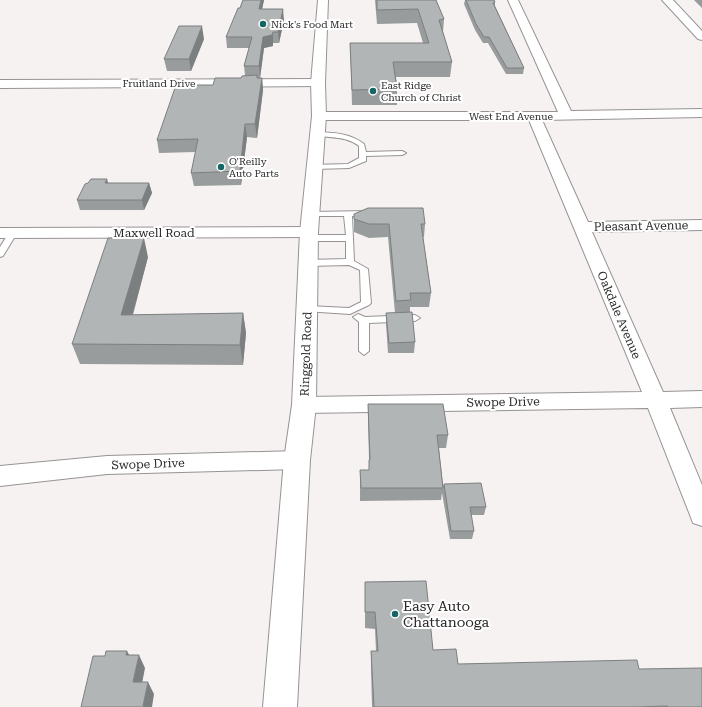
<svg xmlns="http://www.w3.org/2000/svg" width="702" height="707" font-family="'Roboto Serif',serif">
<style>
.lines{fill:none;stroke-linecap:round;stroke-linejoin:round}
.lane-casing{stroke:#979393;stroke-width:2}
.street-casing{stroke:#979393;stroke-width:2}
.primary-casing{stroke:#979393;stroke-width:2}
.lane{fill:#fff;fill-rule:evenodd}
.street{fill:#fff;fill-rule:evenodd}
.primary{fill:#fff;fill-rule:evenodd}
.wall{fill:#989c9c}
.shaded-wall{fill:#7c7f7f}
.building{fill:#b1b5b5;stroke:#7c7f7f}
.poi-dot{fill:#166566;stroke:#fff;stroke-width:1.5}
.labels{text-anchor:middle;dominant-baseline:central;stroke-width:4;stroke-linejoin:round;paint-order:stroke}
.far-poi-label{font-size:10px;fill:#2a2829;stroke:#fff;text-anchor:start}
.far-street-label{font-size:10px;fill:#2a2829;stroke:#fff}
.street-label{font-size:12px;fill:#2a2829;stroke:#fff}
.near-poi-label{font-size:14px;fill:#2a2829;stroke:#fff;text-anchor:start}
</style>
<rect width="100%" height="100%" fill="#f7f2f2"/>
<g class="lines">
<defs>
<path id="lane" d="M 318,132 C 335,133 350,133 364,144 L 366,152 L 402,151 L 406,153 L 402,155 L 366,156 L 366,161 L 349,168 L 315,169 L 311,167 L 312,165 L 348,164 L 359,158 L 359,146 C 345,135 331,139 316,135 L 316,133 Z
M 370,211 L 374,213 L 373,215 L 352,216 L 354,261 L 368,269 L 371,303 L 369,305 L 350,314 L 304,311 L 302,309 L 304,307 L 307,306 L 349,308 L 361,302 L 360,270 L 349,265 L 308,266 L 304,263 L 308,260 L 346,259 L 346,241 L 309,241 L 305,238 L 309,235 L 346,235 L 344,216 L 310,216 L 306,214 L 310,212 Z
M 10,231 L 13,231 L 17,233 L 3,256 L 0,257 L 0,247 Z
M 358,314 L 365,317 L 415,315 L 420,318 L 415,321 L 369,323 L 369,351 L 364,355 L 359,351 L 359,322 L 353,317 Z"/>
<path id="street" d="M 508,0 L 518,0 L 571,111 L 702,109 L 702,117 L 542,120 L 588,222 L 702,220 L 702,230 L 592,232 L 663,392 L 702,391 L 702,407 L 670,408 L 702,485 L 702,526 L 693,523 L 690,515 L 648,408 L 304,413 L 296,411 L 293,405 L 296,399 L 304,397 L 642,392 L 529,120 L 319,120 L 314,119 L 312,116 L 314,113 L 319,112 L 558,112 Z
M 662,0 L 673,0 L 702,31 L 702,40 L 698,39 Z
M 318,79 L 322,80 L 324,83 L 322,86 L 0,88 L 0,80 Z
M 309,227 L 315,228 L 317,232 L 315,236 L 309,237 L 0,238 L 0,228 Z
M 297,451 L 305,453 L 309,460 L 305,467 L 297,469 L 107,474 L 0,486 L 0,466 L 107,456 Z"/>
<path id="primary" d="M 318,0 L 328,0 L 325,83 L 326,116 L 318,232 L 316,405 L 310,460 L 297,707 L 263,707 L 284,460 L 292,405 L 300,232 L 312,116 L 311,83 Z"/>
</defs>
<use href="#lane" class="lane-casing"/>
<use href="#street" class="street-casing"/>
<use href="#primary" class="primary-casing"/>
<use href="#lane" class="lane"/>
<use href="#street" class="street"/>
<use href="#primary" class="primary"/>
</g>
<path class="wall" d="M 243,0 L 264,0 L 262,9 L 284,20 L 279,43 L 273,43 L 273,46 L 264,48 L 260,78 L 262,78 L 263,90 L 257,138 L 247,137 L 241,185 L 194,186 L 191,173 L 196,152 L 159,153 L 157,140 L 213,85 L 241,78 L 245,75 L 244,66 L 249,48 L 227,48 L 226,37 L 240,8 Z
M 375,0 L 436,0 L 444,19 L 443,32 L 452,62 L 450,77 L 396,77 L 397,89 L 397,105 L 352,105 L 350,43 L 423,43 L 417,23 L 377,24 Z
M 465,0 L 494,0 L 495,2 L 495,6 L 524,68 L 523,74 L 506,74 L 488,43 L 483,43 L 475,30 L 464,4 Z
M 694,0 L 702,0 L 702,8 Z
M 204,39 L 191,71 L 167,71 L 164,59 Z
M 109,183 L 149,183 L 152,193 L 144,210 L 80,210 L 77,200 Z
M 354,214 L 425,224 L 424,237 L 423,237 L 431,293 L 429,307 L 410,307 L 410,312 L 415,342 L 414,353 L 388,353 L 386,324 L 386,313 L 395,313 L 388,237 L 369,238 L 354,232 Z
M 148,257 L 133,315 L 243,313 L 246,333 L 243,365 L 80,364 L 72,344 Z
M 368,404 L 448,435 L 446,448 L 439,448 L 443,486 L 444,484 L 486,507 L 484,515 L 471,515 L 474,531 L 472,539 L 450,539 L 442,493 L 441,500 L 360,501 L 360,470 L 369,470 L 369,460 L 368,417 Z
M 365,582 L 433,650 L 458,664 L 639,669 L 702,707 L 372,707 L 371,667 L 371,651 L 376,651 L 375,629 L 365,628 Z"/>
<path class="shaded-wall" d="M 261,0 L 264,0 L 260,19 L 259,9 Z
M 283,9 L 284,20 L 279,43 L 278,32 Z
M 202,26 L 204,39 L 191,71 L 189,59 Z
M 273,32 L 273,46 L 264,48 L 260,78 L 259,66 L 263,37 Z
M 262,78 L 263,90 L 257,138 L 255,124 Z
M 245,124 L 247,137 L 241,185 L 240,171 Z
M 107,179 L 110,189 L 105,183 Z
M 149,183 L 152,193 L 144,210 L 142,200 Z
M 144,238 L 148,257 L 127,335 L 121,315 Z
M 243,313 L 246,333 L 243,365 L 240,345 Z
M 127,651 L 134,664 L 126,655 Z
M 139,655 L 145,668 L 140,694 L 133,682 Z
M 148,682 L 154,694 L 152,707 L 144,707 L 143,706 Z"/>
<path class="building" d="M 243,0 L 261,0 L 259,9 L 283,9 L 278,32 L 273,32 L 272,35 L 263,37 L 259,66 L 244,66 L 252,37 L 226,37 L 238,8 L 240,8 Z
M 377,0 L 436,0 L 444,19 L 439,20 L 452,62 L 393,62 L 397,89 L 352,90 L 350,43 L 429,43 L 418,9 L 377,10 Z
M 466,0 L 494,0 L 495,2 L 493,3 L 524,68 L 507,68 L 489,37 L 484,37 L 476,24 Z
M 179,26 L 202,26 L 189,59 L 164,59 Z
M 257,75 L 257,78 L 262,78 L 255,124 L 245,124 L 240,171 L 191,173 L 198,139 L 157,140 L 176,85 L 213,85 L 215,78 L 241,78 L 242,76 Z
M 91,179 L 107,179 L 105,183 L 149,183 L 142,200 L 77,200 L 85,184 L 88,183 Z
M 368,208 L 423,208 L 425,224 L 421,224 L 431,293 L 410,293 L 411,300 L 396,301 L 389,224 L 369,224 L 354,219 L 354,214 Z
M 108,238 L 144,238 L 121,315 L 243,313 L 240,345 L 72,344 Z
M 412,312 L 415,342 L 389,343 L 386,313 Z
M 368,404 L 443,404 L 448,435 L 437,435 L 443,488 L 361,488 L 360,470 L 369,470 L 369,460 L 370,460 Z
M 481,483 L 486,507 L 470,507 L 474,531 L 451,531 L 444,484 Z
M 426,581 L 433,650 L 456,649 L 458,664 L 637,660 L 639,669 L 702,668 L 702,707 L 668,707 L 667,706 L 637,707 L 374,707 L 371,651 L 378,651 L 375,612 L 365,612 L 365,582 Z
M 106,651 L 127,651 L 126,655 L 139,655 L 133,682 L 148,682 L 143,706 L 150,707 L 81,707 L 93,656 L 105,656 Z"/>
<g class="poi-dot">
<circle cx="263" cy="24" r="4"/>
<circle cx="373" cy="91" r="4"/>
<circle cx="221" cy="167" r="4"/>
<circle cx="395" cy="614" r="4"/>
</g>
<g class="labels">
<g class="far-poi-label">
<text x="271" y="24">Nick's Food Mart</text>
<text x="381" y="85">East Ridge<tspan x="381" dy="12">Church of Christ</tspan></text>
<text x="229" y="161">O'Reilly<tspan x="229" dy="12">Auto Parts</tspan></text>
</g>
<g class="far-street-label">
<text x="159" y="83">Fruitland Drive</text>
<text x="511" y="116">West End Avenue</text>
</g>
<g class="street-label">
<text transform="translate(641 226) rotate(-1)">Pleasant Avenue</text>
<text x="154" y="233">Maxwell Road</text>
<text transform="translate(619 315) rotate(67)">Oakdale Avenue</text>
<text transform="translate(306 354) rotate(-88)">Ringgold Road</text>
<text transform="translate(503 402) rotate(-1)">Swope Drive</text>
<text transform="translate(148 464) rotate(-2)">Swope Drive</text>
</g>
<g class="near-poi-label">
<text x="403" y="606">Easy Auto<tspan x="403" dy="16">Chattanooga</tspan></text>
</g>
</g>
</svg>
